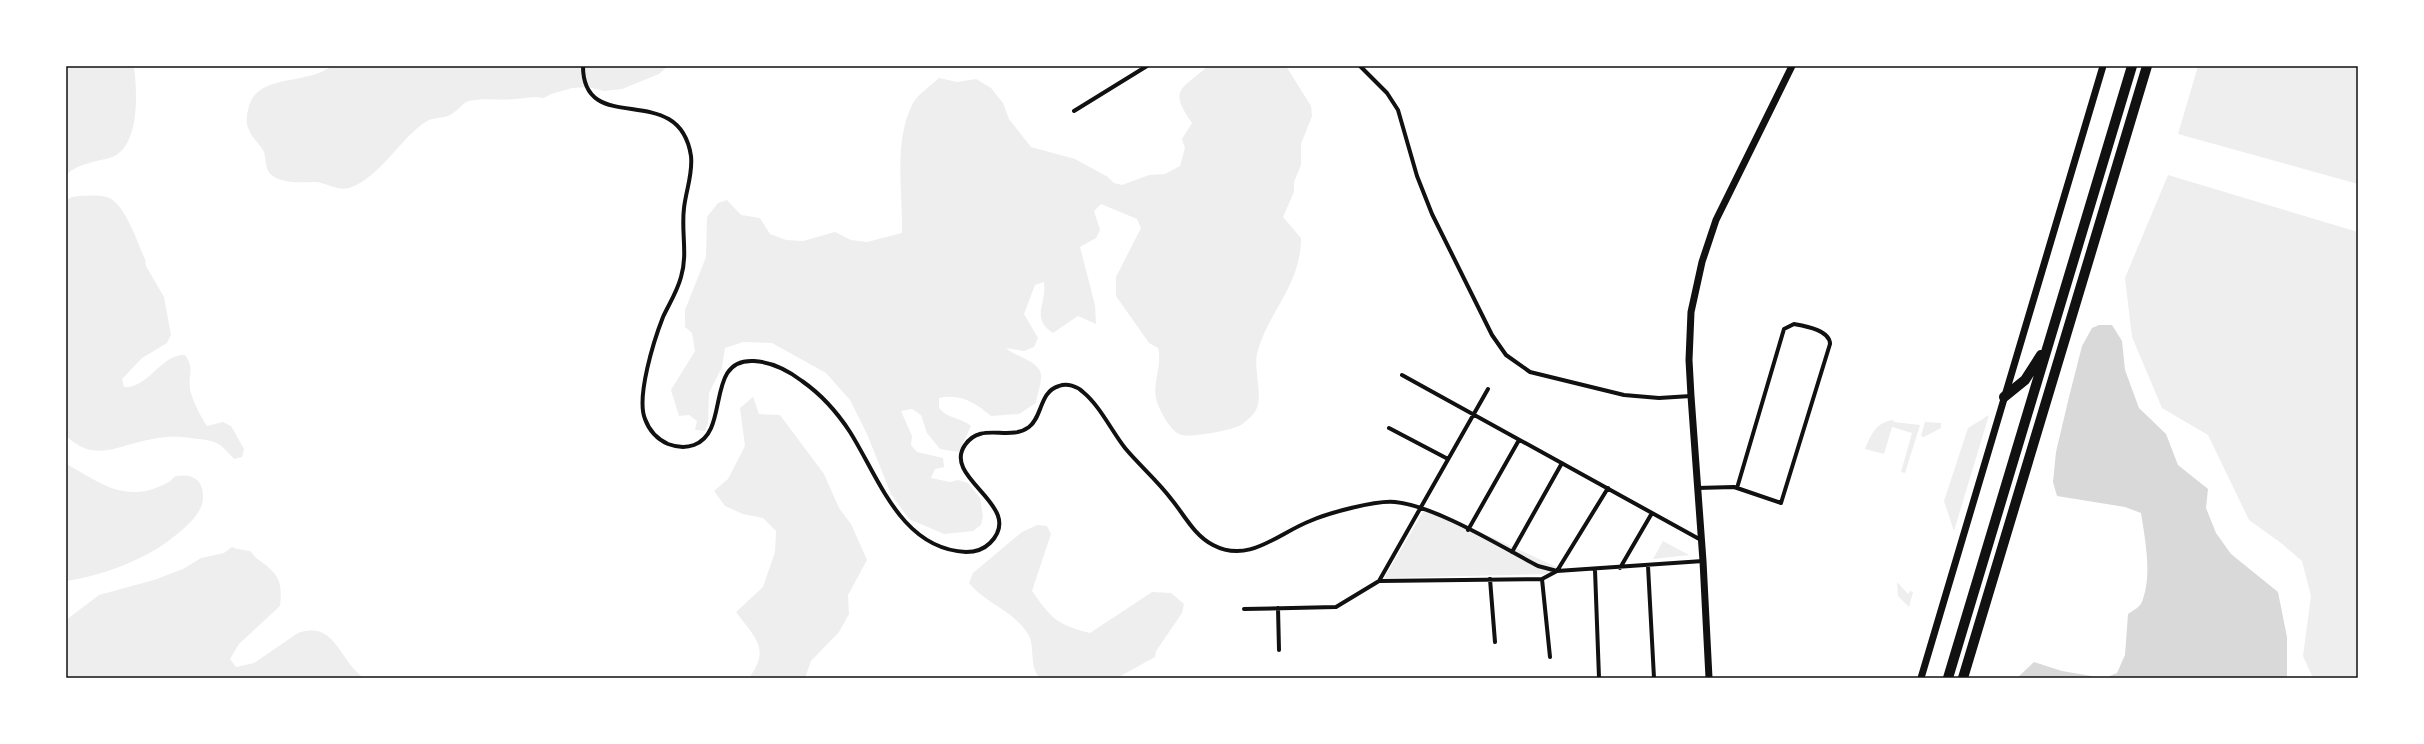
<svg xmlns="http://www.w3.org/2000/svg" width="2424" height="744" font-family="'DejaVu Sans',sans-serif">
<style>
.green{fill:#eee}
.water{fill:#d9d9d9}
.lines{fill:none;stroke-linecap:round;stroke-linejoin:round}
.minor{stroke:#111;stroke-width:4}
.tertiary{stroke:#111;stroke-width:7}
.motorway{stroke:#111;stroke-width:10}
.neatline{fill:none;stroke:#111;stroke-width:1.5}
</style>
<rect width="100%" height="100%" fill="#fff"/>
<path class="green" d="M 66,66 L 134,66 C 137,90 141,150 109,158 C 94,162 77,164 66,175 Z
M 331,66 L 668,66 L 659,74 L 622,89 L 604,91 L 588,87 L 572,88 L 551,94 L 544,98 C 531,96 528,98 515,99 C 500,101 484,97 469,101 C 462,103 457,112 450,115 C 442,119 434,117 427,121 C 401,137 380,178 349,188 C 338,191 327,183 316,182 C 303,182 277,185 268,171 C 265,164 266,156 263,150 C 259,143 252,138 249,130 C 246,124 246,117 248,110 C 255,72 308,86 331,66 Z
M 1208,66 L 1286,66 L 1311,106 L 1312,116 L 1301,144 L 1301,165 L 1294,182 L 1294,192 L 1283,217 L 1301,238 C 1301,285 1270,309 1258,350 C 1252,369 1264,394 1256,410 C 1254,415 1245,422 1241,425 C 1233,430 1187,439 1179,434 C 1170,430 1160,411 1157,402 C 1151,384 1163,365 1158,348 L 1149,343 L 1116,296 L 1116,277 L 1141,228 L 1137,219 L 1101,204 L 1094,211 L 1100,230 L 1096,238 L 1080,247 L 1095,305 L 1096,324 L 1078,316 L 1053,333 C 1030,318 1047,304 1044,282 L 1035,285 L 1024,314 L 1038,338 L 1034,347 L 1024,351 L 1006,348 C 1015,357 1038,360 1041,374 C 1042,382 1037,395 1036,403 L 1019,414 L 991,416 C 976,403 960,393 939,398 L 939,408 C 948,419 960,417 971,426 L 959,452 L 940,449 L 927,433 L 921,415 L 912,409 L 901,411 L 912,436 L 911,445 L 917,452 L 943,458 L 944,467 L 935,469 L 931,478 L 950,482 L 958,480 L 968,483 L 980,498 L 983,516 L 981,525 L 973,531 L 944,534 L 909,519 L 891,494 L 867,434 L 850,400 L 826,373 L 772,343 L 743,342 L 725,348 L 722,367 L 709,393 L 708,423 L 705,431 L 695,430 L 697,421 L 689,415 L 679,416 L 671,390 L 695,351 L 692,333 L 685,327 L 685,310 L 706,257 L 707,217 L 718,203 L 727,200 L 741,215 L 760,218 L 770,234 L 786,240 L 803,241 L 835,232 L 851,240 L 867,242 L 902,233 C 903,193 893,141 913,103 C 918,94 932,85 939,78 L 957,82 L 976,79 L 991,88 L 1003,103 L 1009,119 L 1031,147 L 1075,159 L 1108,177 L 1114,183 L 1122,185 L 1149,175 L 1165,174 L 1180,166 L 1185,148 L 1182,139 L 1192,123 C 1168,89 1181,90 1208,66 Z
M 2198,66 L 2358,66 L 2358,184 L 2178,134 Z
M 2168,175 L 2358,232 L 2358,678 L 2313,678 L 2303,656 L 2311,596 L 2302,561 L 2281,543 L 2249,520 L 2208,435 L 2162,408 L 2132,337 L 2125,278 Z
M 80,196 C 90,196 103,194 111,199 C 126,207 138,244 145,259 L 146,266 L 164,297 L 171,335 L 167,343 L 142,358 L 122,379 L 124,387 C 150,388 160,354 185,355 C 195,369 188,374 190,388 C 190,396 203,421 207,426 L 223,422 L 231,426 L 244,449 L 242,457 L 234,459 C 217,439 214,441 190,438 C 170,435 154,438 135,443 C 120,447 106,453 90,450 C 81,448 73,442 66,436 L 66,200 L 72,197 Z
M 753,397 L 759,414 L 780,415 L 824,474 L 839,508 L 851,524 L 867,560 L 848,595 L 849,614 L 839,632 L 811,661 L 805,678 L 749,678 C 771,648 755,638 736,612 L 763,587 L 775,552 L 776,531 L 763,518 L 743,514 L 725,506 L 714,491 L 728,479 L 745,446 L 740,408 Z
M 1989,415 L 1954,531 L 1944,501 L 1968,428 Z
M 1893,420 L 1894,422 L 1920,425 L 1905,473 L 1901,472 L 1912,433 L 1892,427 L 1884,454 L 1865,449 C 1871,435 1876,422 1893,420 Z
M 1925,422 L 1941,423 L 1941,428 L 1924,437 L 1921,436 Z
M 66,464 C 88,475 109,493 136,492 C 147,492 161,487 170,481 C 173,479 174,476 177,476 C 195,473 204,482 203,499 C 202,514 184,529 172,538 C 147,559 98,577 66,581 Z
M 1426,507 L 1563,570 L 1549,574 L 1384,578 Z
M 1037,525 L 1047,526 L 1051,534 L 1032,591 C 1051,618 1057,625 1090,633 L 1152,592 L 1171,593 L 1184,604 L 1182,613 L 1156,651 L 1155,657 L 1117,678 L 1040,678 C 1028,666 1036,647 1028,634 C 1014,611 985,603 969,583 L 973,573 L 1022,532 Z
M 1663,541 L 1689,555 L 1653,559 Z
M 232,547 C 238,550 246,550 250,551 C 252,552 254,556 256,558 C 278,573 283,580 280,606 L 239,644 L 230,659 L 236,667 L 254,663 L 298,633 C 335,619 339,661 364,678 L 66,678 L 66,620 L 99,595 L 154,580 L 183,569 L 201,558 L 224,553 Z
M 1897,582 L 1908,594 L 1910,591 L 1913,592 L 1909,607 L 1898,596 Z"/>
<path class="water" d="M 2099,325 L 2112,325 L 2122,341 L 2125,370 L 2139,408 L 2166,434 L 2178,465 L 2208,489 L 2206,508 L 2216,533 L 2231,554 L 2278,592 L 2287,637 L 2287,678 L 2105,678 L 2117,673 L 2125,655 L 2128,614 C 2134,610 2141,607 2143,599 C 2152,573 2145,539 2141,513 L 2125,507 L 2057,496 L 2053,482 L 2056,452 L 2069,397 L 2082,346 L 2092,328 Z
M 2034,662 L 2062,671 L 2103,678 L 2017,678 Z"/>
<g class="lines">
<path class="minor" d="M 583,66 C 583,139 679,78 691,156 C 693,174 686,190 684,208 C 681,232 688,254 681,277 C 677,292 669,304 663,317 C 654,340 636,397 645,419 C 649,430 657,439 668,444 C 676,447 686,448 694,445 C 731,432 704,358 754,361 C 772,362 789,371 802,381 C 822,395 837,412 850,432 C 879,478 901,549 966,552 C 975,552 984,549 990,543 C 1027,506 941,479 965,445 C 981,421 1009,442 1029,427 C 1043,416 1039,392 1059,386 C 1067,383 1077,386 1083,392 C 1100,406 1111,430 1125,448 C 1140,466 1158,481 1172,500 C 1185,516 1194,535 1213,545 C 1249,564 1277,534 1310,521 C 1328,513 1376,500 1395,502 C 1436,506 1500,546 1538,566 L 1557,571 L 1703,561
M 1360,66 L 1387,93 L 1398,110 L 1417,176 L 1432,214 L 1492,335 L 1506,355 L 1530,372 L 1624,395 L 1659,398 L 1691,396
M 1074,111 L 1147,66
M 1402,375 L 1701,540
M 1389,428 L 1448,459
M 1697,488 L 1734,487 L 1737,488 L 1781,503 L 1830,344 C 1830,330 1805,326 1794,324 L 1784,329 L 1737,488
M 1468,530 L 1519,440
M 1512,552 L 1562,463
M 1648,566 L 1654,678
M 1620,568 L 1652,513
M 1595,570 L 1599,678
M 1557,571 L 1608,488
M 1490,579 L 1495,642
M 1542,579 L 1550,657
M 1379,581 L 1542,579 L 1557,571
M 1278,608 L 1279,650
M 1244,609 L 1336,607 L 1379,581 L 1488,389"/>
<path class="tertiary" d="M 1709,678 L 1703,561 L 1691,396 L 1689,360 L 1691,312 L 1702,262 L 1716,220 L 1792,66
M 1921,678 L 2103,66"/>
<path class="motorway" d="M 2004,397 L 2025,380 L 2041,355
M 1948,678 L 2132,66
M 1963,678 L 2147,66"/>
</g>
<rect width="2424" height="744" fill="none" stroke="#ffffff" stroke-width="134"/>
<rect x="67" y="67" width="2290" height="610" class="neatline"/>
</svg>
